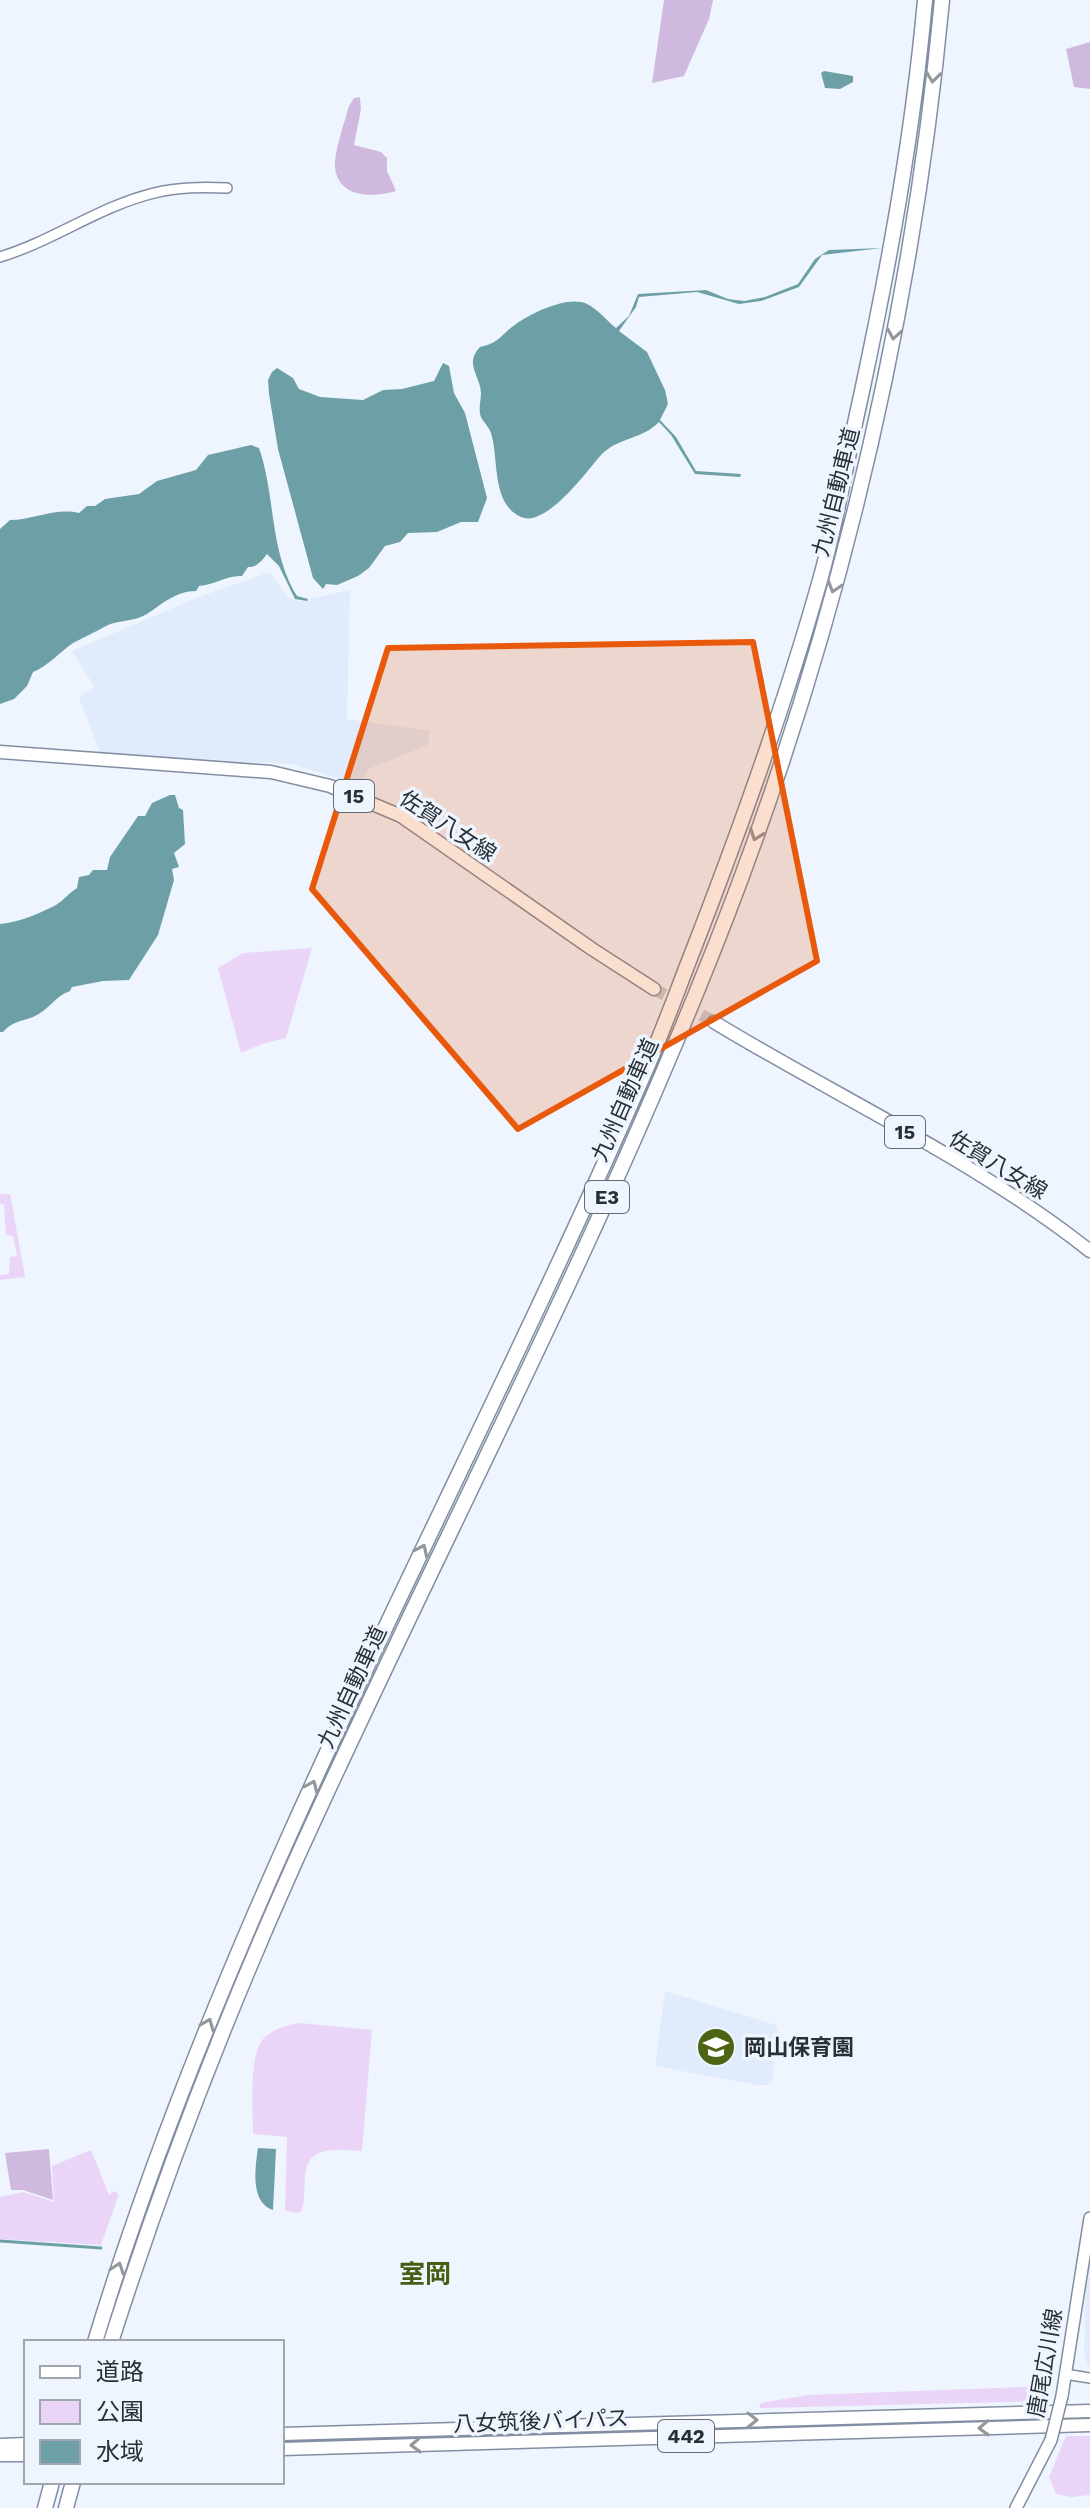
<svg xmlns="http://www.w3.org/2000/svg" width="1090" height="2508" font-family="'Work Sans','Noto Sans JP',sans-serif">
<style>
.built{fill:#e0ebfc}
.green{fill:#ead4f8}
.forest{fill:#cfb9de}
.water{fill:#6ca0a6}
.lines{fill:none;stroke-linecap:round;stroke-linejoin:round}
.stream{stroke:#6ca0a6;stroke-width:3}
.primary-tunnel{stroke:#c7cdd6;stroke-width:12;stroke-dasharray:12 6;stroke-linecap:butt}
.tertiary-casing{stroke:#818ea3;stroke-width:12}
.secondary-casing{stroke:#818ea3;stroke-width:14}
.primary-casing{stroke:#818ea3;stroke-width:15}
.trunk-casing{stroke:#818ea3;stroke-width:15}
.motorway-casing{stroke:#818ea3;stroke-width:17}
.tertiary{stroke:#fff;stroke-width:9}
.secondary{stroke:#fff;stroke-width:11}
.primary{stroke:#fff;stroke-width:12}
.trunk{stroke:#fff;stroke-width:12}
.motorway{stroke:#fff;stroke-width:14}
.secondary-bridge-casing{stroke:#818ea3;stroke-width:14;stroke-linecap:butt}
.secondary-bridge{stroke:#fff;stroke-width:11}
.oneway{stroke:#94979b}
.marked{fill:#e8590c;fill-opacity:0.2;stroke:#e8590c;stroke-width:6;stroke-linejoin:round}
.labels{text-anchor:middle;dominant-baseline:central;stroke-width:7;stroke-linejoin:round;paint-order:stroke}
.shield{fill:#eff5fe;stroke:#646a73;stroke-width:2}
.shield-label{font-size:20px;font-weight:bold;fill:#292f37}
.street-label{font-size:22px;fill:#292f37;stroke:#eff5fe}
.poi-label{font-size:22px;font-weight:bold;fill:#292f37;stroke:#eff5fe;text-anchor:start}
.quarter-label{font-size:26px;font-weight:bold;fill:#475d14;stroke:#eff5fe}
</style>
<rect width="100%" height="100%" fill="#eff5fe"/>
<path class="built" d="M 270,572 L 288,598 L 301,601 L 350,590 L 347,719 L 430,731 L 428,745 L 368,769 L 362,786 L 292,764 L 101,754 L 79,698 L 94,686 L 72,651 L 196,598 Z
M 665,1991 L 776,2025 L 778,2029 L 772,2082 L 768,2085 L 757,2085 L 655,2066 Z
M 1090,2257 L 1090,2368 L 1084,2356 L 1086,2284 Z"/>
<path class="green" d="M 312,948 L 286,1038 L 262,1044 L 241,1053 L 218,968 L 243,953 Z
M 0,1194 L 10,1194 L 25,1277 L 0,1280 L 0,1275 L 9,1274 L 10,1257 L 17,1256 L 13,1236 L 6,1235 L 4,1205 L 0,1203 Z
M 300,2023 L 372,2030 L 362,2151 C 343,2150 311,2144 306,2170 C 303,2184 306,2197 302,2210 L 299,2213 L 285,2211 L 287,2137 L 253,2134 C 253,2112 248,2054 264,2038 C 273,2029 288,2025 300,2023 Z
M 91,2150 L 109,2195 L 114,2191 L 119,2194 L 101,2245 L 0,2239 L 0,2197 L 23,2192 L 54,2202 L 52,2166 Z
M 1049,2386 L 1048,2401 L 759,2408 L 761,2403 L 808,2395 Z
M 1066,2436 L 1090,2436 L 1090,2495 L 1071,2497 L 1056,2494 L 1049,2477 Z"/>
<path class="forest" d="M 664,0 L 713,0 L 709,19 L 684,76 L 652,83 Z
M 1090,42 L 1090,89 L 1074,87 L 1066,49 Z
M 360,97 L 361,109 L 354,145 L 381,152 L 387,158 L 387,171 L 396,191 C 371,199 333,197 335,161 C 337,143 344,124 349,106 L 354,98 Z
M 49,2149 L 53,2200 L 23,2190 L 11,2190 L 5,2153 Z"/>
<path class="water" d="M 824,71 L 853,76 L 853,82 L 840,89 L 825,88 L 821,73 Z
M 882,248 L 822,255 L 799,287 L 761,301 L 739,304 L 697,292 L 639,297 L 636,307 L 619,331 L 647,352 L 665,390 L 668,404 L 660,420 L 676,437 L 696,471 L 741,474 L 740,477 L 695,474 L 671,435 L 659,422 C 643,439 617,438 601,455 C 587,471 546,528 521,517 C 491,504 499,458 491,433 C 489,427 484,423 481,417 C 478,409 481,401 481,393 C 480,375 464,364 480,347 C 500,343 500,335 516,324 C 532,313 568,295 587,304 C 598,309 607,321 616,328 L 629,316 L 638,294 L 706,290 L 728,299 L 744,301 L 765,297 L 798,284 L 815,259 L 829,250 Z
M 443,363 L 449,366 L 454,393 L 465,413 L 487,498 L 478,522 L 461,522 L 437,532 L 408,533 L 400,542 L 385,546 L 369,568 L 358,576 L 337,585 L 326,584 L 323,589 L 313,578 L 278,449 L 269,394 L 268,380 L 272,372 L 277,368 L 293,378 L 299,389 L 320,397 L 363,400 L 383,390 L 402,389 L 434,381 Z
M 251,445 L 259,448 C 276,497 269,551 297,596 L 308,599 L 307,601 L 295,599 L 279,566 L 267,554 C 263,559 257,568 248,567 L 242,576 C 226,575 215,585 199,586 L 196,591 C 176,591 162,604 147,614 C 134,622 117,620 106,626 C 96,632 84,637 73,643 C 60,652 48,666 33,672 L 27,686 L 14,699 L 0,704 L 0,529 L 10,520 C 33,520 56,507 79,513 L 87,506 L 95,506 L 105,499 L 139,494 L 157,481 L 196,470 L 208,455 Z
M 170,795 L 175,795 L 179,808 L 183,810 L 185,844 L 174,853 L 179,867 L 172,869 L 174,880 L 158,935 L 129,980 L 103,981 L 72,987 L 70,991 C 55,996 48,1011 33,1017 C 22,1021 11,1022 3,1032 L 0,1032 L 0,924 C 20,922 38,914 56,905 C 64,900 69,893 77,888 L 79,877 L 89,875 L 93,870 L 107,870 L 110,857 L 138,816 L 145,816 L 152,803 Z
M 258,2148 L 276,2149 L 273,2210 C 250,2202 255,2168 258,2148 Z"/>
<g class="lines">
<path class="stream" d="M 0,2241 L 101,2248"/>
<path class="primary-tunnel" d="M 654,989 L 714,1022"/>
<defs>
<path id="tertiary" d="M 0,257 C 53,241 100,206 154,193 C 179,187 202,187 227,188
M 1065,2374 L 1090,2378"/>
<path id="secondary" d="M 1062,2396 L 1090,2218
M 1016,2508 L 1051,2440"/>
<path id="primary" d="M 0,752 L 271,772 L 330,786 L 401,816 L 592,949 L 654,989
M 714,1022 C 839,1098 975,1160 1090,1251"/>
<path id="trunk" d="M 282,2434 L 1090,2411
M 0,2445 L 26,2444
M 282,2449 L 1090,2425
M 0,2455 L 26,2455"/>
<path id="motorway" d="M 95,2342 C 229,1900 460,1498 643,1076 C 662,1034 677,991 694,948 C 741,827 785,705 820,580 C 837,520 847,457 861,396 C 889,265 913,134 925,0
M 111,2342 C 163,2179 225,2018 295,1862 C 426,1572 575,1290 695,996 C 826,679 910,341 942,0
M 45,2508 L 52,2482
M 66,2508 L 73,2482"/>
</defs>
<use href="#tertiary" class="tertiary-casing"/>
<use href="#secondary" class="secondary-casing"/>
<use href="#primary" class="primary-casing"/>
<use href="#trunk" class="trunk-casing"/>
<use href="#motorway" class="motorway-casing"/>
<use href="#tertiary" class="tertiary"/>
<use href="#secondary" class="secondary"/>
<use href="#primary" class="primary"/>
<use href="#trunk" class="trunk"/>
<use href="#motorway" class="motorway"/>
<defs>
<path id="secondary-bridge" d="M 1051,2440 L 1062,2396"/>
</defs>
<use href="#secondary-bridge" class="secondary-bridge-casing"/>
<use href="#secondary-bridge" class="secondary-bridge"/>
</g>
<defs><path id="oneway-chevron" d="M-2-3.5L2.5 0L-2 3.5" fill="none" stroke-width="1.6" stroke-linecap="round" stroke-linejoin="round" transform="scale(2)"/></defs>
<g class="oneway">
<use href="#oneway-chevron" transform="translate(933 77) rotate(97)"/>
<use href="#oneway-chevron" transform="translate(894 334) rotate(99)"/>
<use href="#oneway-chevron" transform="translate(834 587) rotate(107)"/>
<use href="#oneway-chevron" transform="translate(756 835) rotate(110)"/>
<use href="#oneway-chevron" transform="translate(422 1550) rotate(-65)"/>
<use href="#oneway-chevron" transform="translate(312 1786) rotate(-66)"/>
<use href="#oneway-chevron" transform="translate(208 2024) rotate(-68)"/>
<use href="#oneway-chevron" transform="translate(118 2268) rotate(-71)"/>
<use href="#oneway-chevron" transform="translate(752 2420) rotate(-1)"/>
<use href="#oneway-chevron" transform="translate(984 2428) rotate(178)"/>
<use href="#oneway-chevron" transform="translate(416 2445) rotate(178)"/>
</g>
<path class="marked" d="M 753,642 L 817,961 L 518,1129 L 312,889 L 388,648 Z"/>
<defs>
<symbol id="school-disc" viewBox="-11 -11 22 22"><circle r="9.5" fill="#4c6413" stroke="#eff5fe"/><path d="M0-5L7-2L0 1L-7-2ZM-4 1L0 2.5L4 1V4Q0 6-4 4Z" fill="#fff"/></symbol>
</defs>
<g fill-rule="evenodd">
<use href="#school-disc" x="694" y="2025" width="44" height="44"/>
</g>
<g class="labels">
<g class="shield">
<rect x="334" y="780" width="40" height="32" rx="6"/>
<rect x="885" y="1116" width="40" height="32" rx="6"/>
<rect x="585" y="1181" width="44" height="32" rx="6"/>
<rect x="658" y="2420" width="56" height="32" rx="6"/>
</g>
<g class="shield-label">
<text x="354" y="796">15</text>
<text x="905" y="1132">15</text>
<text x="607" y="1197">E3</text>
<text x="686" y="2436">442</text>
</g>
<g class="street-label">
<text transform="translate(836 492) rotate(-76)">九州自動車道</text>
<text transform="translate(448 826) rotate(33)">佐賀八女線</text>
<text transform="translate(625 1100) rotate(-66)">九州自動車道</text>
<text transform="translate(998 1165) rotate(31)">佐賀八女線</text>
<text transform="translate(352 1687) rotate(-65)">九州自動車道</text>
<text transform="translate(1045 2363) rotate(-80)">唐尾広川線</text>
<text transform="translate(541 2421) rotate(-2)">八女筑後バイパス</text>
</g>
<g class="poi-label">
<text x="744" y="2047">岡山保育園</text>
</g>
<g class="quarter-label">
<text x="425" y="2274">室岡</text>
</g>
</g>
<rect x="24" y="2340" width="260" height="144" fill="#eff5fe" stroke="#a0a6ae" stroke-width="2"/>
<rect x="40" y="2366" width="40" height="12" fill="#ffffff" stroke="#a0a6ae" stroke-width="2"/>
<text x="96" y="2380" font-size="24" fill="#292f37">道路</text>
<rect x="40" y="2400" width="40" height="24" fill="#ead4f8" stroke="#a0a6ae" stroke-width="2"/>
<text x="96" y="2420" font-size="24" fill="#292f37">公園</text>
<rect x="40" y="2440" width="40" height="24" fill="#6ca0a6" stroke="#a0a6ae" stroke-width="2"/>
<text x="96" y="2460" font-size="24" fill="#292f37">水域</text>
</svg>
